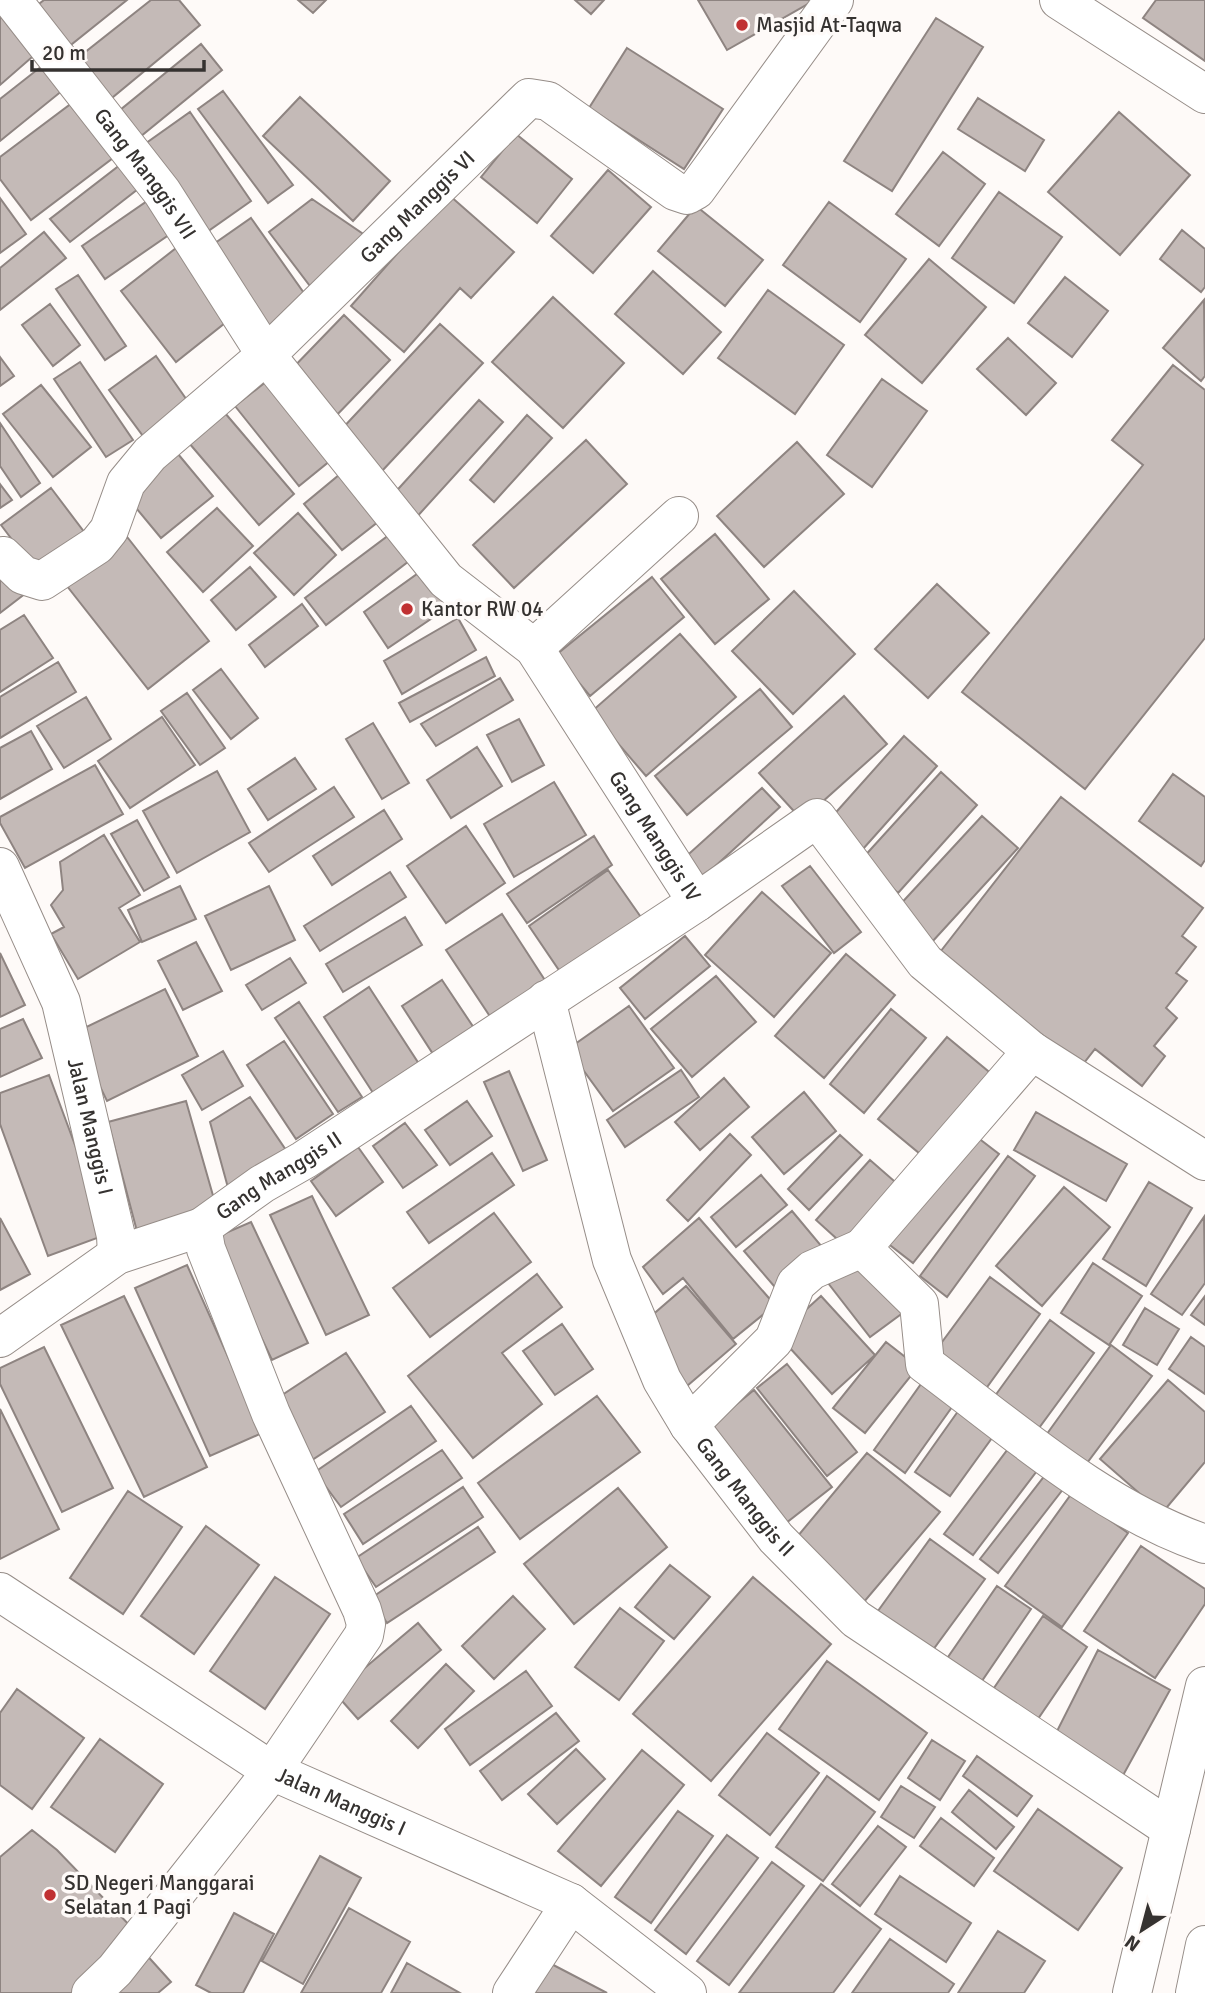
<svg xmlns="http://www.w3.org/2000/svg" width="1205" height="1993" font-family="Signika,sans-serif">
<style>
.building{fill:#c4bab7;stroke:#8e8481;stroke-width:2}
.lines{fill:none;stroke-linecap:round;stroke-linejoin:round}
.minor-casing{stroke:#968d88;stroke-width:40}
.tertiary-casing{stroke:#968d88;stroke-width:40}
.primary-casing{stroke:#968d88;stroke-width:40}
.minor{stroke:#fff;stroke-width:38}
.tertiary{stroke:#fff;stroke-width:38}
.primary{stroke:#fff;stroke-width:38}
.poi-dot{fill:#c03132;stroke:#fefaf8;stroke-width:2.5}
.labels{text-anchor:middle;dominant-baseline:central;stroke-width:7;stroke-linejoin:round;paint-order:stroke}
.poi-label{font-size:21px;fill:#353230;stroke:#fefaf8;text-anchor:start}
.street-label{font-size:21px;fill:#353230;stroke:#fefaf8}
</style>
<rect width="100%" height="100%" fill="#fefaf8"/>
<path class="building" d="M 44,0 L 127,0 L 67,48 L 35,7 Z
M 151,0 L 179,0 L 200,25 L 107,102 L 74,61 Z
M 298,0 L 326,0 L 313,13 Z
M 575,0 L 604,0 L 591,14 Z
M 698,0 L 815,0 L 727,50 Z
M 1156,0 L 1205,0 L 1205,61 L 1143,18 Z
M 0,15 L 39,51 L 0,85 Z
M 936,18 L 983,47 L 892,191 L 844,161 Z
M 201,44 L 222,70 L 135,141 L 114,115 Z
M 627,48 L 723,109 L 684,169 L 589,108 Z
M 47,62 L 68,86 L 0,141 L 0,99 Z
M 223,91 L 293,185 L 268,203 L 198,109 Z
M 300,97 L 390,181 L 353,221 L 263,136 Z
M 978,98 L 1044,140 L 1025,171 L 958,129 Z
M 76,100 L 117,155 L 31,220 L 0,179 L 0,157 Z
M 190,112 L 251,201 L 204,234 L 142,146 Z
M 1119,112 L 1190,175 L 1120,255 L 1048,192 Z
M 516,134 L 572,179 L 537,223 L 481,177 Z
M 943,152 L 985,184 L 939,246 L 896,214 Z
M 129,158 L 147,182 L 70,242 L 50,219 Z
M 608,170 L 651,207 L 593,273 L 551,236 Z
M 999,192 L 1062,237 L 1014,303 L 952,258 Z
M 449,195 L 514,252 L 471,298 L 460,288 L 404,352 L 351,306 Z
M 153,197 L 176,230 L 105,279 L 82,246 Z
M 0,198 L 26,234 L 0,253 Z
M 312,199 L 369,238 L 316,294 L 269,232 Z
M 829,202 L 906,259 L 860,322 L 783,265 Z
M 696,206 L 763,260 L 725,306 L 658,251 Z
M 251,218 L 311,303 L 268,333 L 208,248 Z
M 1182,230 L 1205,249 L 1205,287 L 1201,292 L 1160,259 Z
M 44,232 L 66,258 L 0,310 L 0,268 Z
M 180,245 L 235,315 L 176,362 L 121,291 Z
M 929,259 L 986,307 L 922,383 L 865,335 Z
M 653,271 L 721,332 L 683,374 L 615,314 Z
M 78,275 L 126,346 L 105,360 L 56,289 Z
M 1065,277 L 1108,311 L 1072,357 L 1028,323 Z
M 768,290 L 844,345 L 795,414 L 718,358 Z
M 553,297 L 624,363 L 563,428 L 492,362 Z
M 1204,300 L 1205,376 L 1201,381 L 1163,348 Z
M 50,304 L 80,345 L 53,366 L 22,325 Z
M 344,315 L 390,360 L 331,421 L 285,376 Z
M 440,324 L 483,363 L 382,471 L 339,432 Z
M 1008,338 L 1056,383 L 1026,415 L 977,369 Z
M 156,356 L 189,403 L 143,436 L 109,390 Z
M 0,357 L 14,376 L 0,386 Z
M 80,362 L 133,440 L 106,457 L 54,379 Z
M 1173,365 L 1205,390 L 1205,638 L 1085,789 L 962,692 L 1143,465 L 1112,440 Z
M 882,379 L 927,411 L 872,487 L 827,455 Z
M 267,381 L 331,460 L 299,486 L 235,406 Z
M 41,385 L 91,447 L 53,477 L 3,414 Z
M 479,400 L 503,422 L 414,520 L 390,498 Z
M 225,413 L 294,494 L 259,525 L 189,443 Z
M 527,415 L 552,438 L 494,502 L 470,480 Z
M 0,423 L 40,483 L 21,497 L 0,466 Z
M 586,440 L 627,484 L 514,588 L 473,545 Z
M 797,442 L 844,494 L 764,567 L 717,516 Z
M 178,454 L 213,496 L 161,538 L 127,497 Z
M 345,470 L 383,518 L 342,550 L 304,504 Z
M 0,484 L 12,500 L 0,508 Z
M 51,488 L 88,537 L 38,574 L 1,525 Z
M 217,508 L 253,546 L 203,592 L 167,552 Z
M 298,513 L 336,555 L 294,595 L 254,553 Z
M 124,533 L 209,641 L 148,689 L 63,581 Z
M 715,534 L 769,599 L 715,644 L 661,579 Z
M 389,535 L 409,561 L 326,625 L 305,598 Z
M 250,567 L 276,597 L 236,630 L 211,600 Z
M 424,569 L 450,606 L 388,648 L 364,612 Z
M 0,574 L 26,593 L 0,613 Z
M 652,577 L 684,617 L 590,696 L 556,655 Z
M 937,584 L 989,633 L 928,698 L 875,649 Z
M 794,591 L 855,654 L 793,714 L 732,651 Z
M 302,604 L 318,626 L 265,667 L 249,645 Z
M 24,615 L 53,658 L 0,692 L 0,630 Z
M 458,618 L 476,650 L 402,694 L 384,661 Z
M 680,634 L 736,697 L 646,776 L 591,712 Z
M 486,657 L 495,676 L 410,722 L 399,703 Z
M 58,662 L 76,692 L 0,738 L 0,697 Z
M 221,669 L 258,718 L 231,739 L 193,690 Z
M 500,678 L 513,700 L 436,746 L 421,724 Z
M 760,689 L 792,727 L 687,815 L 655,776 Z
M 187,693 L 225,748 L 200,765 L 161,711 Z
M 844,696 L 887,744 L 802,820 L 759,773 Z
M 86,697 L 111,739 L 64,768 L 37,726 Z
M 162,717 L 195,765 L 130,808 L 98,761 Z
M 519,719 L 544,765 L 512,782 L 487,735 Z
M 373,723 L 409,783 L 382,799 L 346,739 Z
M 31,731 L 52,769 L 0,799 L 0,748 Z
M 904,736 L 937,766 L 863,849 L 830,819 Z
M 477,747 L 502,786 L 451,818 L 427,780 Z
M 295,758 L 316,789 L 268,820 L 248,789 Z
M 95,765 L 123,814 L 25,868 L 0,823 L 0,817 Z
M 217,771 L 250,832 L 177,873 L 143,811 Z
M 941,772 L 977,805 L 898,893 L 861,860 Z
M 1173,774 L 1205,797 L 1205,860 L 1201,866 L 1139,821 Z
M 554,782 L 586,835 L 514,877 L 484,824 Z
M 334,787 L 354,817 L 269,872 L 249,843 Z
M 762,788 L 780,807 L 699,881 L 681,861 Z
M 1061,797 L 1203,908 L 1182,936 L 1196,947 L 1176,973 L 1187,981 L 1166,1008 L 1177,1018 L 1154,1046 L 1165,1056 L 1142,1086 L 1095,1049 L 1080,1068 L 937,956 Z
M 384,810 L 402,839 L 332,885 L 313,856 Z
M 982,816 L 1018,848 L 932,942 L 896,909 Z
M 137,820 L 169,877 L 144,891 L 111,834 Z
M 466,826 L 505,883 L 446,923 L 407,866 Z
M 104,835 L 140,895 L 119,908 L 140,942 L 78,979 L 51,934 L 64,927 L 51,905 L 63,890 L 60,862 Z
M 594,836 L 612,865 L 527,923 L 507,894 Z
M 810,866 L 861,932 L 834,953 L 782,886 Z
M 608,870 L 645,923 L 565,979 L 529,926 Z
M 390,872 L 406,897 L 320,951 L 304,926 Z
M 180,886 L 196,919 L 142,942 L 128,910 Z
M 269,886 L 295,940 L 231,970 L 205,916 Z
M 762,892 L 831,953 L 774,1017 L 705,955 Z
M 502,914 L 550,988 L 495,1024 L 446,950 Z
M 405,917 L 422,945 L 343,992 L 326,964 Z
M 685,936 L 710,966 L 645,1019 L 620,988 Z
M 196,942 L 222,991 L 183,1010 L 158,961 Z
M 0,953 L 25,1005 L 0,1017 Z
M 846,954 L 895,995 L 824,1078 L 775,1036 Z
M 290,958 L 306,983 L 262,1010 L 246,985 Z
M 716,976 L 756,1022 L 692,1077 L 651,1029 Z
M 442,980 L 474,1028 L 433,1054 L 402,1006 Z
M 369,987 L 421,1067 L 375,1096 L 324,1017 Z
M 165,989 L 198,1056 L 107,1101 L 74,1033 Z
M 299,1002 L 362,1097 L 338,1112 L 275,1018 Z
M 629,1006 L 674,1068 L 613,1111 L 568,1049 Z
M 891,1009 L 926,1038 L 864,1113 L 830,1084 Z
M 23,1019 L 42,1058 L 0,1077 L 0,1029 Z
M 947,1037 L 1000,1081 L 931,1163 L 878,1119 Z
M 284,1041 L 333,1114 L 296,1139 L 247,1065 Z
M 223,1051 L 243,1086 L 202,1110 L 182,1075 Z
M 681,1070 L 699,1097 L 625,1147 L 607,1120 Z
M 509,1071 L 547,1160 L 523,1171 L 484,1082 Z
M 49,1075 L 108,1234 L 48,1256 L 0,1124 L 0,1093 Z
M 724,1078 L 749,1107 L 700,1150 L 675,1122 Z
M 804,1092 L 836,1131 L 784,1174 L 752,1137 Z
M 250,1097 L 290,1156 L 230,1195 L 210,1122 Z
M 186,1101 L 218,1213 L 138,1235 L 108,1122 Z
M 467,1101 L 492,1136 L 450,1165 L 425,1130 Z
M 1036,1112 L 1127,1164 L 1106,1201 L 1014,1150 Z
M 405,1123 L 437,1165 L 403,1188 L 373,1146 Z
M 730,1134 L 751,1155 L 688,1221 L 667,1200 Z
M 973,1134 L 999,1154 L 913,1263 L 886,1242 Z
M 840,1135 L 862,1155 L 809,1210 L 788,1189 Z
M 358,1147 L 383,1182 L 336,1216 L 311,1181 Z
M 492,1153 L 514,1185 L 429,1243 L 407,1212 Z
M 1008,1156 L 1035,1176 L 947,1297 L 920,1276 Z
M 870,1160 L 901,1187 L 847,1248 L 816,1220 Z
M 761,1175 L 787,1205 L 736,1247 L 711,1217 Z
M 1149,1182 L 1192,1208 L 1146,1286 L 1103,1259 Z
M 1064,1187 L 1110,1227 L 1042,1306 L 996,1266 Z
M 312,1196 L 369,1315 L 326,1335 L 270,1215 Z
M 792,1211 L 828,1254 L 780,1293 L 744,1251 Z
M 494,1213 L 531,1262 L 430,1337 L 393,1288 Z
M 1204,1217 L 1205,1283 L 1182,1315 L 1151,1294 Z
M 0,1218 L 30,1274 L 0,1290 Z
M 699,1218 L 775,1305 L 733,1339 L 683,1278 L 663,1294 L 643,1267 Z
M 251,1222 L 308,1343 L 272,1360 L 214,1238 Z
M 862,1258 L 904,1312 L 870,1337 L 828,1283 Z
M 1093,1263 L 1142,1296 L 1109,1345 L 1061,1313 Z
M 187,1265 L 262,1433 L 210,1456 L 135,1288 Z
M 537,1274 L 562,1307 L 502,1353 L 542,1404 L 473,1458 L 408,1376 Z
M 990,1277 L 1040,1314 L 982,1394 L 931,1357 Z
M 686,1286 L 736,1344 L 687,1386 L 642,1324 Z
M 124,1296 L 207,1467 L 144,1497 L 61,1325 Z
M 821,1296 L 875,1355 L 832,1394 L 778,1335 Z
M 1205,1296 L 1205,1325 L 1191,1315 Z
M 1145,1308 L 1179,1329 L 1157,1365 L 1123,1345 Z
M 1050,1320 L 1094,1353 L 1036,1432 L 992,1400 Z
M 562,1324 L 593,1369 L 555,1395 L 523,1351 Z
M 1191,1337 L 1205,1347 L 1205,1394 L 1169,1369 Z
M 886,1342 L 918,1367 L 865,1433 L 833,1408 Z
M 1111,1345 L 1152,1376 L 1084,1467 L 1044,1438 Z
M 44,1347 L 113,1488 L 62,1512 L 0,1384 L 0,1368 Z
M 346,1353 L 385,1412 L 309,1462 L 270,1403 Z
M 787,1364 L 857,1452 L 827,1476 L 757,1388 Z
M 926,1377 L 957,1400 L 905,1473 L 874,1450 Z
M 1168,1380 L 1205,1412 L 1205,1462 L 1162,1513 L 1100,1459 Z
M 754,1390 L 832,1487 L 781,1527 L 705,1430 Z
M 597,1396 L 640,1452 L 520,1539 L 478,1483 Z
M 411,1406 L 436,1441 L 341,1507 L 315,1472 Z
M 961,1407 L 997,1431 L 950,1496 L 915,1472 Z
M 0,1409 L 59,1529 L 0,1559 Z
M 1014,1441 L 1043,1463 L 973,1555 L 944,1534 Z
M 442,1450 L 462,1478 L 363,1544 L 344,1514 Z
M 867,1453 L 940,1512 L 858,1609 L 792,1543 Z
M 1053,1465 L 1071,1479 L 998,1573 L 980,1559 Z
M 463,1487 L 483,1517 L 376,1587 L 356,1558 Z
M 618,1488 L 667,1547 L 574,1624 L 524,1564 Z
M 128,1491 L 182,1527 L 123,1614 L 70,1578 Z
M 1072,1493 L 1128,1533 L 1062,1627 L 1005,1586 Z
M 206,1526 L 259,1565 L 194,1654 L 141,1616 Z
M 478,1527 L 495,1552 L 387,1623 L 371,1598 Z
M 930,1539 L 985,1579 L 924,1662 L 870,1622 Z
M 1141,1546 L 1205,1589 L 1205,1604 L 1155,1678 L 1084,1631 Z
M 670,1565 L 710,1597 L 674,1639 L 635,1607 Z
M 275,1577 L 330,1614 L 265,1709 L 210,1671 Z
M 753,1577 L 831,1644 L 711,1781 L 633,1714 Z
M 997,1586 L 1031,1609 L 971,1697 L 937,1673 Z
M 513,1596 L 545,1629 L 494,1679 L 462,1646 Z
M 620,1608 L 664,1641 L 619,1700 L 575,1667 Z
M 1043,1616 L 1087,1647 L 1027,1735 L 983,1704 Z
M 418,1623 L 441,1650 L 358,1719 L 335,1693 Z
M 1098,1650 L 1170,1690 L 1121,1779 L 1052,1741 Z
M 827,1661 L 927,1733 L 879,1800 L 779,1729 Z
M 446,1664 L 474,1691 L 418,1748 L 391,1721 Z
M 526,1671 L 552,1706 L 470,1765 L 445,1729 Z
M 17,1689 L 84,1738 L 32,1809 L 0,1785 L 0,1713 Z
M 556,1713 L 579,1741 L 502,1800 L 480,1771 Z
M 767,1733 L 819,1773 L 770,1835 L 719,1795 Z
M 100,1739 L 163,1784 L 115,1852 L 51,1807 Z
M 932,1740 L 965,1761 L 940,1800 L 908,1778 Z
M 576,1749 L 605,1779 L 557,1824 L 528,1794 Z
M 642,1750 L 684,1785 L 601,1886 L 558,1851 Z
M 977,1756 L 1032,1796 L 1017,1816 L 963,1776 Z
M 827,1776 L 875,1812 L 823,1881 L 776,1847 Z
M 901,1786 L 935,1807 L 914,1838 L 881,1817 Z
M 969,1790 L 1014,1827 L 996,1849 L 952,1812 Z
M 1038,1809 L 1122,1868 L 1078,1930 L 994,1871 Z
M 678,1811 L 713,1836 L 651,1923 L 615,1897 Z
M 941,1818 L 994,1858 L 974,1886 L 920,1846 Z
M 878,1826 L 906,1847 L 860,1906 L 832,1884 Z
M 32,1830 L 57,1850 L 137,1933 L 75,1993 L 0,1993 L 0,1857 Z
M 727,1835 L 758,1858 L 686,1954 L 655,1930 Z
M 320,1856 L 361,1878 L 303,1984 L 262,1961 Z
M 772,1862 L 804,1886 L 729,1985 L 697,1961 Z
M 900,1876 L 971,1923 L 946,1962 L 875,1914 Z
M 821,1884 L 881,1929 L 833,1993 L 739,1993 Z
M 349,1908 L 410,1942 L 381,1993 L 301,1993 Z
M 234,1913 L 274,1934 L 243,1993 L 211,1993 L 196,1985 Z
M 998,1931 L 1045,1961 L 1024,1993 L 958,1993 Z
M 890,1939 L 954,1984 L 948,1993 L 852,1993 Z
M 143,1951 L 171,1982 L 158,1993 L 96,1993 Z
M 538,1957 L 607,1993 L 520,1993 Z
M 407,1963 L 460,1993 L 391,1993 Z"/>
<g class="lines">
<defs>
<g id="minor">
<path id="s1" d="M 12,0 L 162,192 L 266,355 L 446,580 L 534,648 L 697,902"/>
<path id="s2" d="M 0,558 L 3,556 L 23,575 L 42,581 L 97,545 L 109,530 L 126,483 L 150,454 L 266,355 L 529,98 L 548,101 L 675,191 L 687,195 L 696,190 L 834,0"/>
<path d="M 534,648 L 679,516"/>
<path id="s3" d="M 0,867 L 61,1002 L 116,1236 L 117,1255"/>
<path id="s4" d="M 546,1000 L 612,1260 L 662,1380 L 689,1425 L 776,1538 L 856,1619 L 1171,1829"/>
<path d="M 1032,1051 L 862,1248 L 919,1304 L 925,1364 C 1013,1429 1100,1508 1205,1544"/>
<path d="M 0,1338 L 117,1255 L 202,1227"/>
<path d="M 689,1425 L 774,1340 L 796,1284 L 812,1270 L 862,1248"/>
<path id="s5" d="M 0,1592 L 272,1771 L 571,1903 L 687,1993"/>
<path id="s6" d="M 91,1993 L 115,1970 L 272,1771 L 364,1635 L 366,1624 L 362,1610 L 271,1414 L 206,1249 L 202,1227 L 262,1184 L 304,1160 L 697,902 L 817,818 L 925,962 L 1032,1051 L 1205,1161"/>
<path d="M 512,1993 L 571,1903"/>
</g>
<path id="tertiary" d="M 1059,0 L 1205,94"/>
<path id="primary" d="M 1132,1993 L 1205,1686
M 1195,1993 L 1205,1945"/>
</defs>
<use href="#minor" class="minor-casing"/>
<use href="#tertiary" class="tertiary-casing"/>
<use href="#primary" class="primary-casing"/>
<use href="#minor" class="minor"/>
<use href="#tertiary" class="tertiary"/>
<use href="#primary" class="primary"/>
</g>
<g class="poi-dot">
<circle cx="742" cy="25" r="7"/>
<circle cx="407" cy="609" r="7"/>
<circle cx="50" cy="1895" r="7"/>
</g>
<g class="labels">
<g class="poi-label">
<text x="756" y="25">Masjid At-Taqwa</text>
<text x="421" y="609">Kantor RW 04</text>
<text x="64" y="1883">SD Negeri Manggarai<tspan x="64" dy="24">Selatan 1 Pagi</tspan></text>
</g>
<g class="street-label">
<text stroke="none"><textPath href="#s1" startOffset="219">Gang Manggis VII</textPath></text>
<text stroke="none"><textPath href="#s2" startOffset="588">Gang Manggis VI</textPath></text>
<text stroke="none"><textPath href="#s1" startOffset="1060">Gang Manggis IV</textPath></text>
<text stroke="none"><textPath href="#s3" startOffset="276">Jalan Manggis I</textPath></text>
<text stroke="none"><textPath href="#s6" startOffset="985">Gang Manggis II</textPath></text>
<text stroke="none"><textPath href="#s4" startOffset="542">Gang Manggis II</textPath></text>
<text stroke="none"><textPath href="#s5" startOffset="401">Jalan Manggis I</textPath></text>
</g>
</g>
<g transform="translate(1142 1930) rotate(216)" stroke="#fefaf8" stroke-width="5" paint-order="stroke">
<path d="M0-5L12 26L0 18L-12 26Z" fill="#353230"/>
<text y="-10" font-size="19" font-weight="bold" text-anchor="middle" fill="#353230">N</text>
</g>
<path d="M32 60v10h172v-10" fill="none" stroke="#353230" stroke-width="3.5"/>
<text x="42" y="60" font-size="21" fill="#353230" stroke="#fefaf8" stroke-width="5" paint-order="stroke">20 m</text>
</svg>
